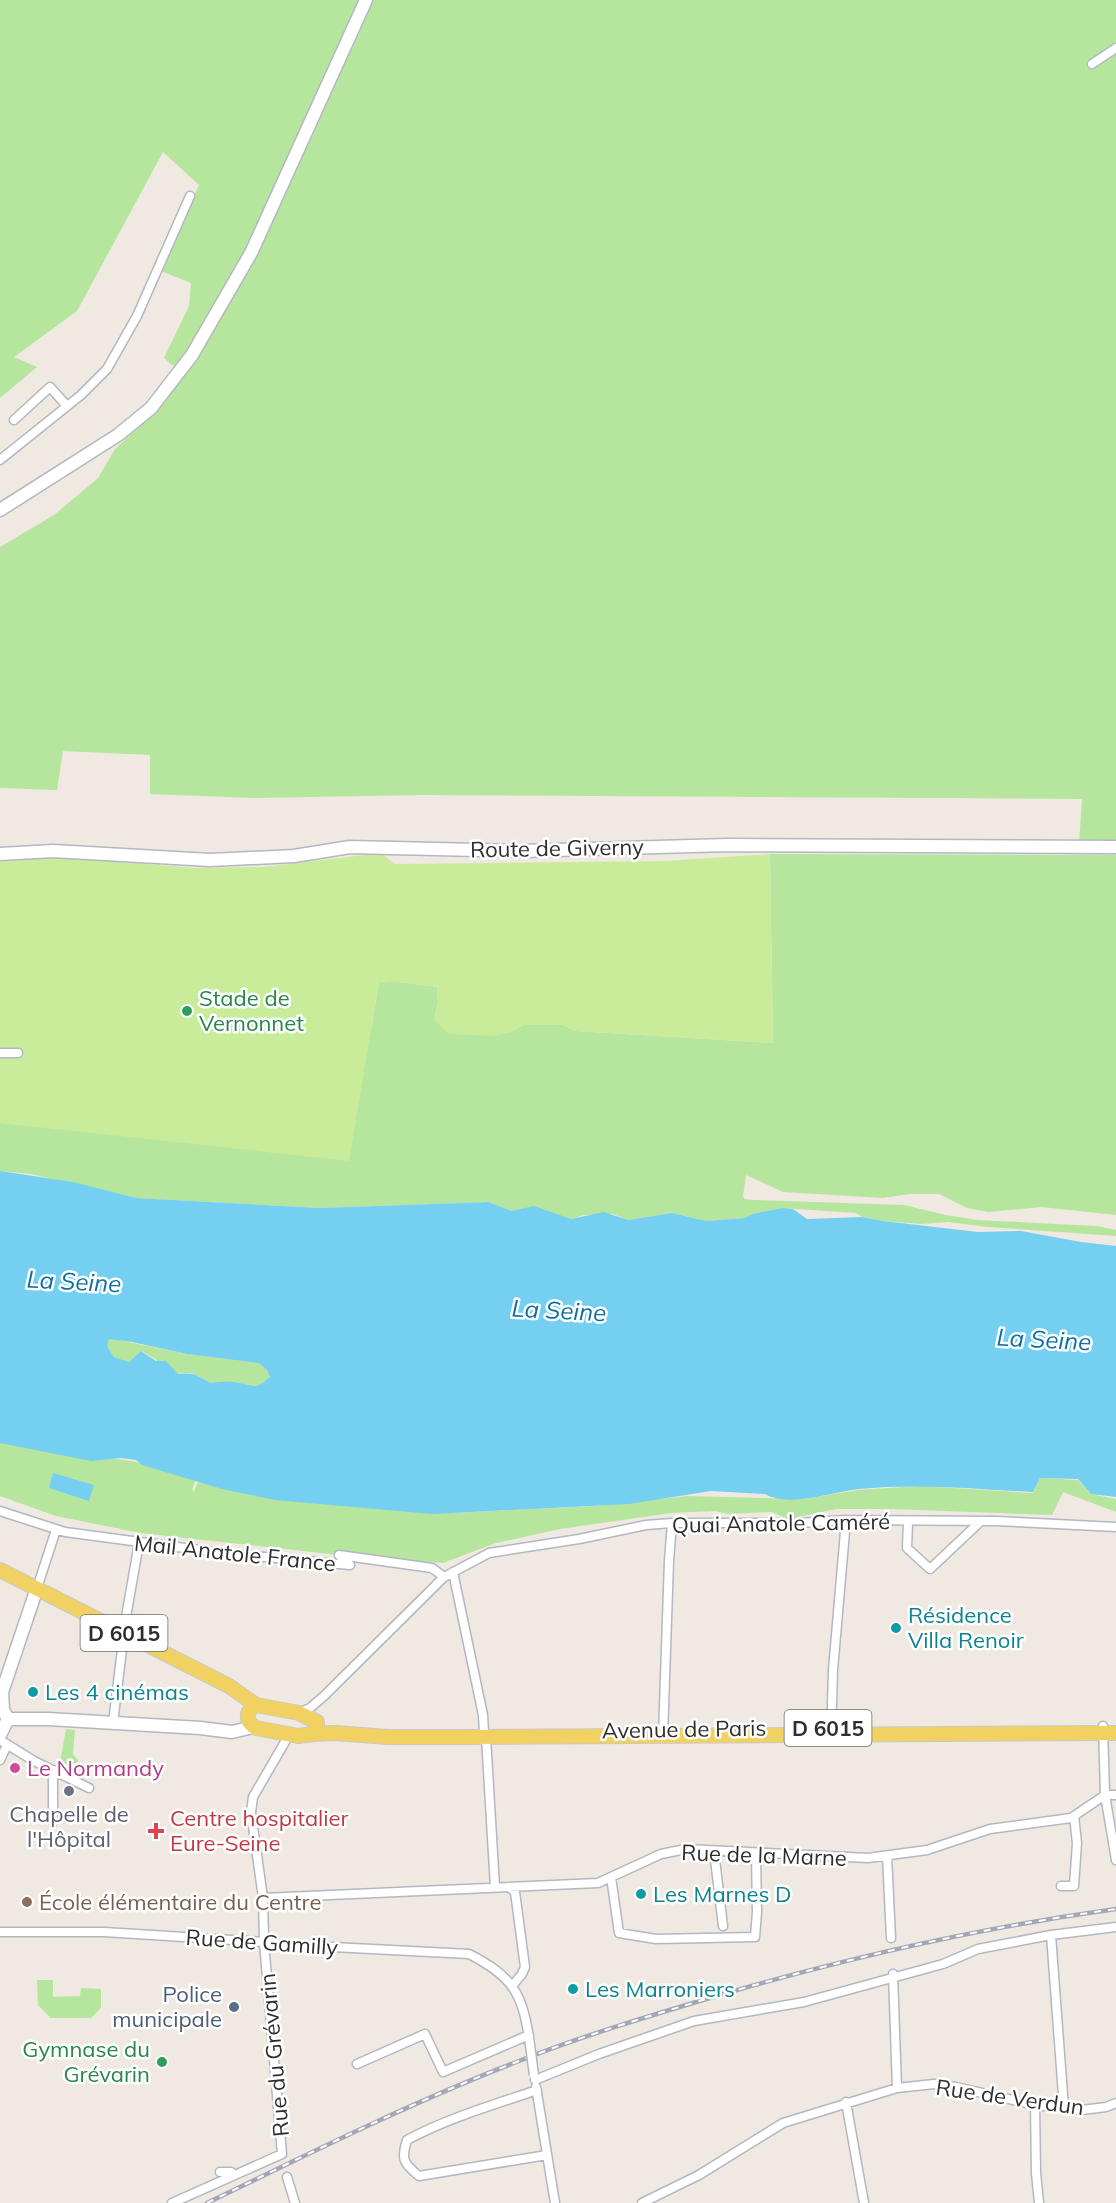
<svg xmlns="http://www.w3.org/2000/svg" width="1116" height="2203" font-family="Mulish,sans-serif">
<style>
.green{fill:#b6e59e}
.pitch{fill:#c9ec9a}
.water{fill:#75cff0;fill-rule:evenodd}
.lines{fill:none;stroke-linecap:round;stroke-linejoin:round}
.street-casing{stroke:#b4b7c1;stroke-width:11}
.secondary-casing{stroke:#b4b7c1;stroke-width:15}
.primary-casing{stroke:#c9c9c9;stroke-width:16}
.street{stroke:#fff;stroke-width:8}
.secondary{stroke:#fff;stroke-width:12}
.primary{stroke:#f2d163;stroke-width:14}
.rail-casing{stroke:#a3a6b8;stroke-width:4.5}
.rail{stroke:#fff;stroke-width:2;stroke-dasharray:7;stroke-linecap:butt}
.street-bridge-casing{stroke:#b4b7c1;stroke-width:11;stroke-linecap:butt}
.street-bridge{stroke:#fff;stroke-width:8}
.leisure-dot{fill:#2e9e5b;stroke:#fff;stroke-width:2}
.culture-dot{fill:#0f9aa8;stroke:#fff;stroke-width:2}
.hotel-dot{fill:#d1479c;stroke:#fff;stroke-width:2}
.worship-dot{fill:#6b7280;stroke:#fff;stroke-width:2}
.health-dot{fill:#e0444e;stroke:#fff;stroke-width:2}
.education-dot{fill:#8d6e63;stroke:#fff;stroke-width:2}
.service-dot{fill:#5c6f8a;stroke:#fff;stroke-width:2}
.labels{text-anchor:middle;dominant-baseline:central;stroke-width:5;stroke-linejoin:round;paint-order:stroke}
.shield{fill:#fff;stroke:#6d6d6d;stroke-width:1.5}
.shield-label{font-size:21px;font-weight:bold;fill:#2e2e2e}
.street-label{font-size:22px;fill:#2e2e2e;stroke:#fff}
.leisure-label{font-size:22px;fill:#27864d;stroke:#fff;text-anchor:start}
.culture-label{font-size:22px;fill:#0d838f;stroke:#fff;text-anchor:start}
.hotel-label{font-size:22px;fill:#b23c85;stroke:#fff;text-anchor:start}
.worship-label{font-size:22px;fill:#5b616d;stroke:#fff}
.health-label{font-size:22px;fill:#be3a42;stroke:#fff;text-anchor:start}
.education-label{font-size:22px;fill:#785e54;stroke:#fff;text-anchor:start}
.service-label{font-size:22px;fill:#4e5e75;stroke:#fff;text-anchor:end}
.water-label{font-size:24px;font-style:italic;fill:#0d6fa3;stroke:#fff}
</style>
<rect width="100%" height="100%" fill="#efe9e1"/>
<path class="green" d="M 0,0 L 1116,0 L 1116,841 L 1079,844 L 1082,799 L 422,795 L 252,798 L 150,794 L 150,755 L 63,751 L 57,790 L 0,788 L 0,547 L 54,515 L 98,478 L 115,449 L 156,411 L 185,376 L 164,358 L 189,306 L 191,283 L 161,271 L 199,185 L 163,152 L 77,311 L 14,357 L 37,367 L 0,398 Z
M 770,854 L 1116,855 L 1116,1215 L 1042,1207 L 988,1212 L 967,1208 L 939,1194 L 909,1194 L 883,1198 L 783,1192 L 746,1175 L 743,1196 L 745,1199 L 753,1200 L 904,1205 L 946,1215 L 977,1220 L 1097,1226 L 1116,1230 L 1116,1236 L 988,1227 L 948,1222 L 922,1224 L 883,1221 L 862,1217 L 856,1213 L 782,1208 L 752,1214 L 745,1218 L 706,1221 L 672,1213 L 628,1220 L 613,1214 L 584,1215 L 571,1219 L 539,1209 L 512,1211 L 488,1202 L 320,1208 L 136,1198 L 31,1174 L 0,1171 L 0,1123 L 39,1126 L 371,1030 L 379,982 L 390,981 L 437,987 L 438,1003 L 434,1019 L 508,1033 L 523,1025 L 563,1025 L 576,1031 L 773,1043 Z
M 109,1338 L 187,1354 L 259,1363 L 267,1370 L 270,1377 C 255,1390 257,1387 239,1383 C 230,1381 219,1382 210,1384 C 196,1375 196,1371 178,1374 L 142,1351 L 129,1362 L 114,1357 L 107,1346 Z
M 0,1441 L 137,1462 L 196,1478 L 192,1490 L 194,1491 L 198,1482 L 256,1496 L 453,1513 L 597,1506 L 687,1496 L 804,1499 L 858,1490 L 920,1486 L 1033,1493 L 1040,1478 L 1078,1480 L 1091,1494 L 1116,1499 L 1116,1512 L 1063,1492 L 1052,1515 L 891,1509 L 836,1509 L 798,1517 L 783,1517 L 772,1512 L 728,1514 L 715,1511 L 671,1513 L 560,1529 L 496,1543 L 443,1563 L 339,1555 L 140,1533 L 56,1516 L 0,1496 Z
M 66,1729 L 75,1730 L 73,1754 L 78,1760 L 72,1774 L 59,1768 Z
M 37,1980 L 53,1980 L 53,1997 L 80,1996 L 81,1988 L 101,1989 L 101,2008 L 91,2018 L 51,2018 L 38,2005 Z"/>
<path class="pitch" d="M 381,853 L 394,864 L 665,861 L 770,854 L 773,1043 L 576,1031 L 563,1025 L 523,1025 L 508,1033 L 492,1036 L 449,1034 L 434,1019 L 438,1003 L 437,987 L 390,981 L 379,982 L 349,1161 L 0,1123 L 0,862 L 59,857 L 194,868 L 263,867 Z"/>
<path class="water" d="M 0,1171 L 73,1182 L 136,1198 L 320,1208 L 488,1202 L 512,1211 L 534,1206 L 571,1219 L 604,1212 L 628,1220 L 672,1213 L 706,1221 L 745,1218 L 752,1214 L 782,1208 L 793,1209 L 807,1219 L 862,1217 L 883,1221 L 978,1232 L 1021,1231 L 1081,1242 L 1116,1246 L 1116,1497 L 1091,1494 L 1078,1479 L 1040,1478 L 1033,1492 C 975,1489 917,1483 859,1489 C 832,1492 790,1508 765,1494 L 711,1491 L 629,1504 L 432,1514 L 275,1500 L 222,1489 L 142,1465 L 136,1460 L 121,1458 L 91,1461 L 0,1443 ZM 109,1339 L 132,1342 L 187,1354 L 259,1363 L 267,1370 L 270,1377 C 255,1390 256,1386 239,1383 C 230,1381 219,1382 210,1383 C 196,1375 196,1372 178,1374 L 166,1361 L 156,1361 L 141,1351 L 129,1362 L 114,1357 L 107,1346 Z
M 53,1473 L 94,1485 L 89,1501 L 49,1488 Z"/>
<g class="lines">
<defs>
<path id="street" d="M 1092,64 L 1116,48
M 14,420 L 50,387 L 67,406
M 0,460 L 81,395 L 107,369 L 137,316 L 190,196
M 0,1053 L 18,1053
M 0,1511 L 65,1532 L 222,1553 L 350,1565 L 339,1555 L 432,1568 L 444,1577
M 908,1522 L 907,1548 L 930,1569 L 981,1521
M 453,1572 L 483,1715 L 484,1732 L 486,1737 L 495,1887
M 37,1588 L 56,1530
M 299,1713 L 310,1708 L 324,1696 L 444,1577 L 489,1553 L 579,1539 L 646,1525 L 672,1523 L 798,1523 L 846,1520 L 996,1521 L 1116,1527
M 113,1723 L 126,1617 L 139,1543
M 1103,1726 L 1105,1795 L 1116,1860
M 663,1736 L 669,1561 L 672,1523
M 831,1736 L 833,1670 L 846,1520
M 0,1740 L 34,1761 L 89,1788
M 0,1760 L 7,1745
M 53,1770 L 53,1822
M 714,1851 L 723,1926
M 887,1856 L 891,1938
M 611,1877 L 619,1933 L 656,1939 L 755,1937 L 757,1912 L 756,1853
M 1061,1886 L 1074,1886 L 1077,1843 L 1074,1816
M 509,1887 L 515,1892 L 525,1967 L 522,1974 L 512,1986
M 263,1898 L 598,1883 L 661,1854 L 686,1849 L 868,1858 L 927,1850 L 990,1829 L 1071,1818 L 1105,1795 L 1116,1795
M 0,1932 L 104,1932 L 264,1942 L 274,1944 L 469,1954 C 514,1977 523,1994 530,2045
M 1051,1935 L 1064,2108
M 893,1974 L 897,2088
M 357,2064 L 425,2034 L 443,2072 L 529,2035
M 535,2080 L 599,2054 L 694,2021 L 804,2002 L 943,1964 L 978,1949 L 1051,1935 L 1116,1927
M 536,2087 L 555,2203
M 537,2090 C 493,2105 448,2118 407,2140 C 401,2159 403,2163 419,2176 L 547,2155
M 846,2102 L 864,2203
M 1035,2105 L 1036,2173 L 1039,2203
M 220,2172 L 231,2172
M 287,2177 L 295,2203
M 172,2203 L 282,2154 L 264,1942 L 263,1898 L 251,1812 L 253,1797 L 289,1735
M 642,2203 L 699,2175 L 783,2123 L 897,2088 L 934,2084 L 956,2087 L 1035,2105 L 1082,2110 L 1106,2107 L 1116,2103"/>
<path id="secondary" d="M 0,510 L 118,435 L 151,408 L 192,355 L 251,253 L 366,0
M 0,854 L 53,851 L 210,860 L 294,856 L 350,847 L 522,851 L 726,845 L 1116,847
M 8,1719 L 48,1719 L 200,1728 L 232,1732 L 253,1727
M 0,1735 L 8,1719 L 3,1710 L 2,1692 L 37,1588"/>
<path id="primary" d="M 0,1570 L 229,1686 L 256,1705
M 256,1705 L 299,1713 L 317,1722 L 317,1730 L 314,1734 L 298,1736 L 256,1728 C 245,1722 245,1711 256,1705 Z
M 314,1734 L 335,1733 L 388,1737 L 466,1737 L 1116,1733"/>
</defs>
<use href="#street" class="street-casing"/>
<use href="#secondary" class="secondary-casing"/>
<use href="#primary" class="primary-casing"/>
<use href="#street" class="street"/>
<use href="#secondary" class="secondary"/>
<use href="#primary" class="primary"/>
<defs>
<path id="rail" d="M 207,2203 C 310,2153 412,2102 519,2061 C 587,2034 659,2013 730,1992 C 856,1956 985,1927 1116,1909"/>
</defs>
<use href="#rail" class="rail-casing"/>
<use href="#rail" class="rail"/>
<defs>
<path id="street-bridge" d="M 530,2045 L 534,2075"/>
</defs>
<use href="#street-bridge" class="street-bridge-casing"/>
<use href="#street-bridge" class="street-bridge"/>
</g>
<g class="leisure-dot">
<circle cx="187" cy="1011" r="6"/>
<circle cx="162" cy="2062" r="6"/>
</g>
<g class="culture-dot">
<circle cx="896" cy="1628" r="6"/>
<circle cx="33" cy="1692" r="6"/>
<circle cx="641" cy="1894" r="6"/>
<circle cx="573" cy="1989" r="6"/>
</g>
<circle class="hotel-dot" cx="15" cy="1768" r="6"/>
<circle class="worship-dot" cx="69" cy="1791" r="6"/>
<path class="health-dot" d="M153 1822h6v6h6v6h-6v6h-6v-6h-6v-6h6z"/>
<circle class="education-dot" cx="27" cy="1902" r="6"/>
<circle class="service-dot" cx="234" cy="2007" r="6"/>
<g class="labels">
<g class="shield">
<rect x="80.5" y="1615" width="87" height="36" rx="4.5"/>
<rect x="784.5" y="1710" width="87" height="36" rx="4.5"/>
</g>
<g class="shield-label">
<text x="124" y="1633">D 6015</text>
<text x="828" y="1728">D 6015</text>
</g>
<g class="street-label">
<text transform="translate(557 848) rotate(-1)">Route de Giverny</text>
<text transform="translate(781 1523) rotate(-1)">Quai Anatole Caméré</text>
<text transform="translate(235 1553) rotate(6)">Mail Anatole France</text>
<text transform="translate(684 1729) rotate(-1)">Avenue de Paris</text>
<text transform="translate(764 1855) rotate(2)">Rue de la Marne</text>
<text transform="translate(262 1942) rotate(4)">Rue de Gamilly</text>
<text transform="translate(274 2055) rotate(-95)">Rue du Grévarin</text>
<text transform="translate(1010 2097) rotate(8)">Rue de Verdun</text>
</g>
<g class="leisure-label">
<text x="199" y="998">Stade de<tspan x="199" dy="25">Vernonnet</tspan></text>
<text x="150" y="2049" text-anchor="end">Gymnase du<tspan x="150" dy="25">Grévarin</tspan></text>
</g>
<g class="culture-label">
<text x="908" y="1615">Résidence<tspan x="908" dy="25">Villa Renoir</tspan></text>
<text x="45" y="1692">Les 4 cinémas</text>
<text x="653" y="1894">Les Marnes D</text>
<text x="585" y="1989">Les Marroniers</text>
</g>
<g class="hotel-label">
<text x="27" y="1768">Le Normandy</text>
</g>
<g class="worship-label">
<text x="69" y="1814">Chapelle de<tspan x="69" dy="25">l'Hôpital</tspan></text>
</g>
<g class="health-label">
<text x="170" y="1818">Centre hospitalier<tspan x="170" dy="25">Eure-Seine</tspan></text>
</g>
<g class="education-label">
<text x="39" y="1902">École élémentaire du Centre</text>
</g>
<g class="service-label">
<text x="222" y="1994">Police<tspan x="222" dy="25">municipale</tspan></text>
</g>
<g class="water-label">
<text transform="translate(74 1281) rotate(3)">La Seine</text>
<text transform="translate(559 1310) rotate(3)">La Seine</text>
<text transform="translate(1044 1339) rotate(3)">La Seine</text>
</g>
</g>
</svg>
